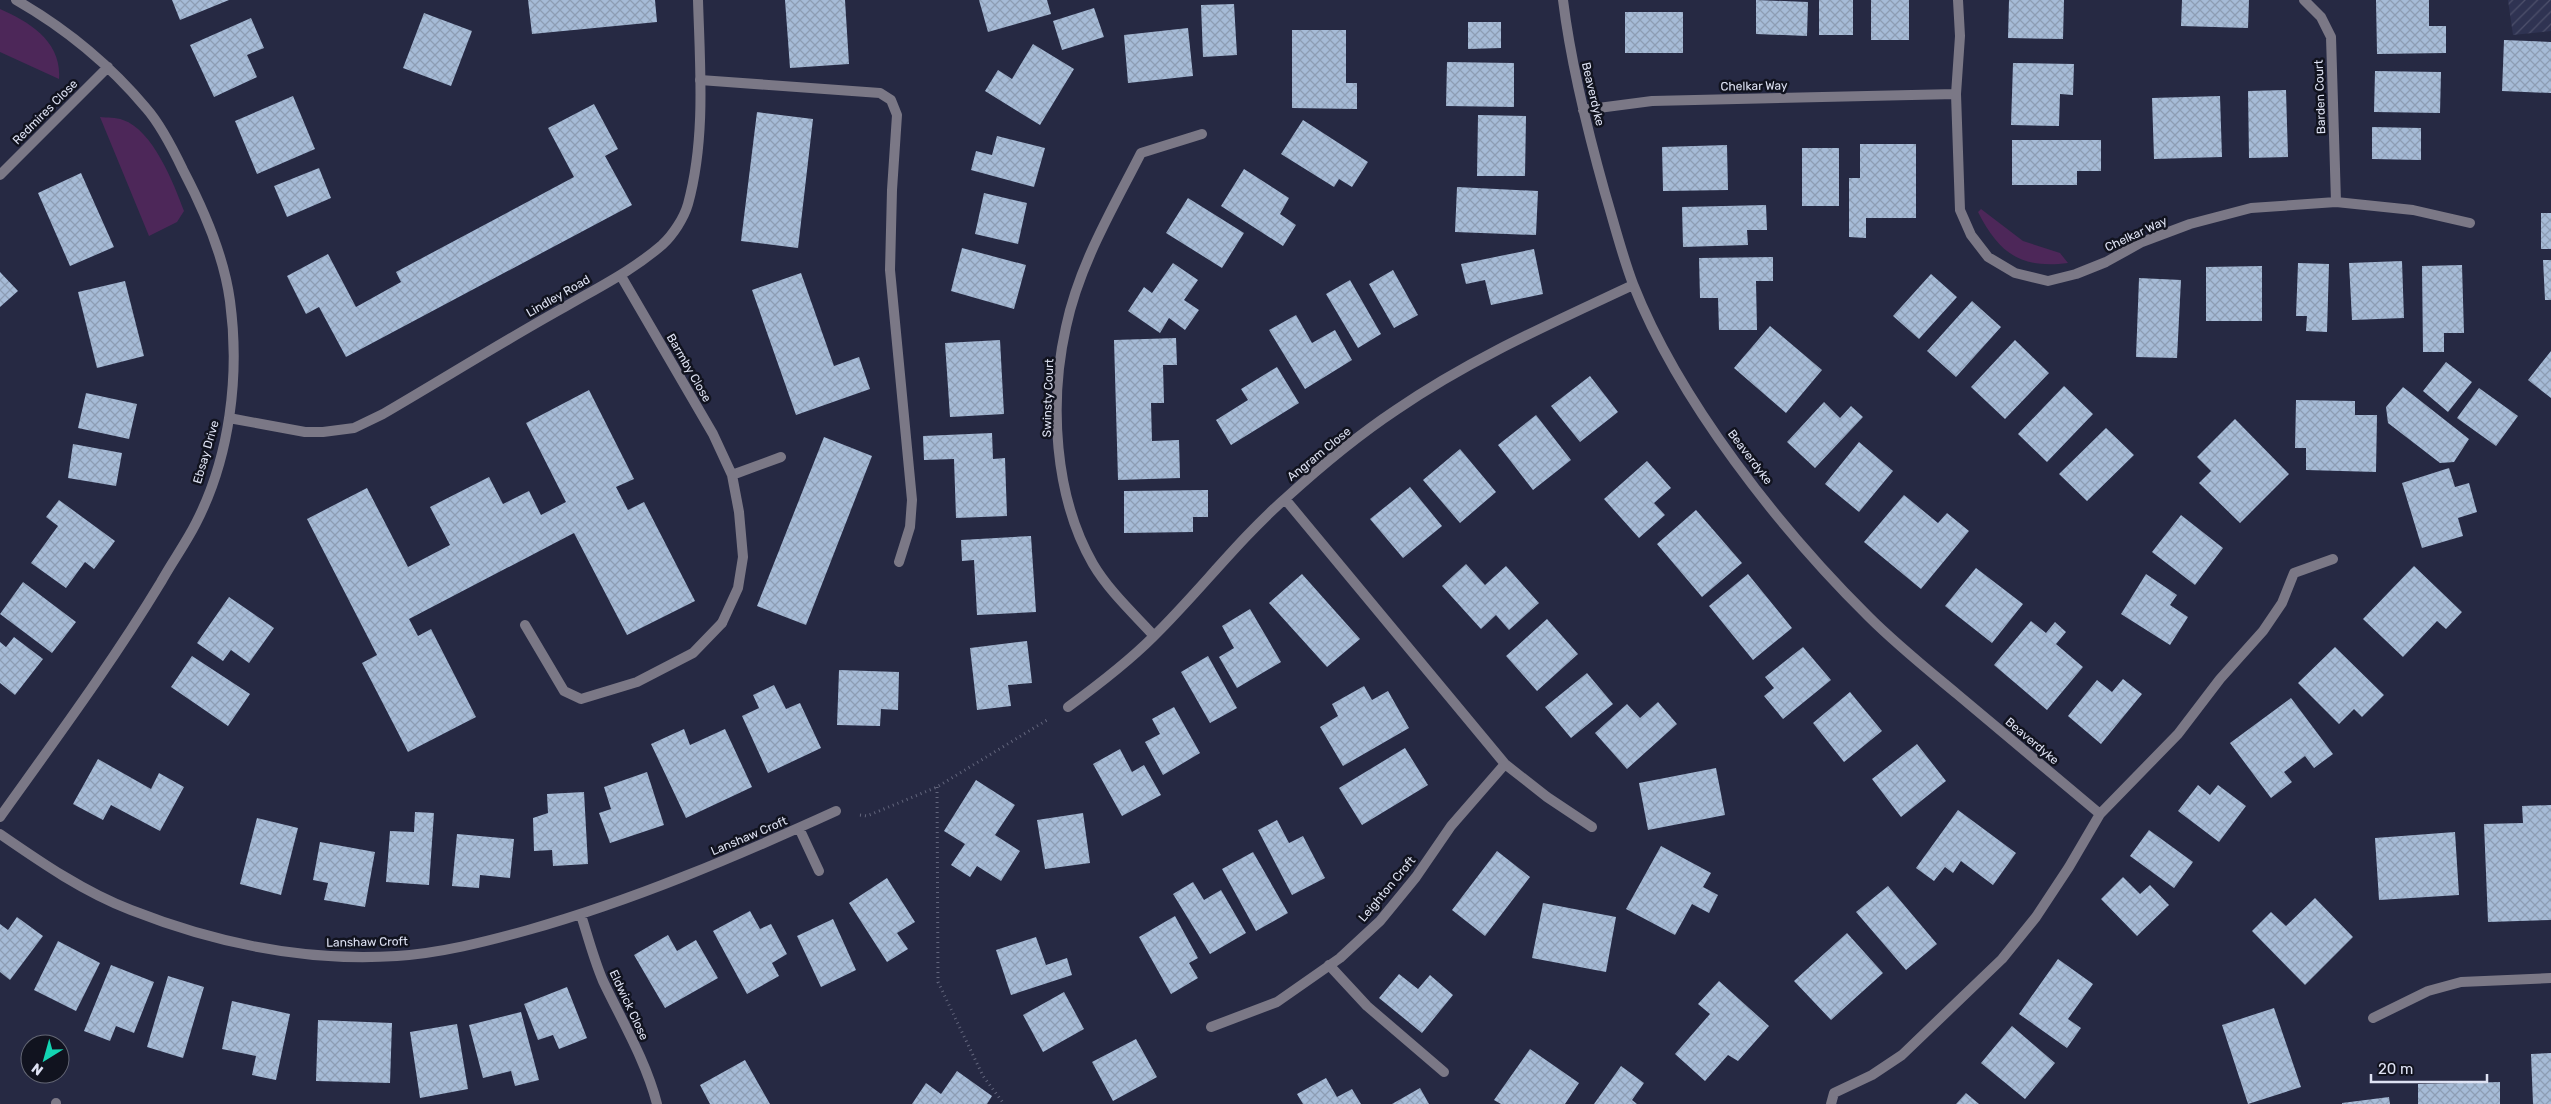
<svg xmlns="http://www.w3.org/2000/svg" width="2551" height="1104" font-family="Rubik,sans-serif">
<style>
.industrial{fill:url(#industrial-furrows)}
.grass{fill:#4d2759}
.building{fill:url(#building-cross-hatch)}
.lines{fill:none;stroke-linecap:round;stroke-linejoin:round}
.path{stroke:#63667d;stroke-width:3;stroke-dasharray:1 4;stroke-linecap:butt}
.lane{stroke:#7b7886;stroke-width:10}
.street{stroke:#7b7886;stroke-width:10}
.labels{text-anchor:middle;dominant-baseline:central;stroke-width:5;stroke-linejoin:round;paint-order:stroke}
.street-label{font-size:12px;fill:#dee2f3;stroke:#11131f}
</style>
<defs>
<pattern id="industrial-furrows" width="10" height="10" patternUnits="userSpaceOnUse" patternTransform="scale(1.25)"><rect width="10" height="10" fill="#2f3352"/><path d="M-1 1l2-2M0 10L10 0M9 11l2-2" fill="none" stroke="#4d506b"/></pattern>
<pattern id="building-cross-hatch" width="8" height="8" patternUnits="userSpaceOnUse" patternTransform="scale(1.25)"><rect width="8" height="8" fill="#a6bbd7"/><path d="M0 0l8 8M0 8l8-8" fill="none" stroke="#8d9db4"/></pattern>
</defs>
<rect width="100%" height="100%" fill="#262943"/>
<path class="industrial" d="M 2508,0 L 2551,0 L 2551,31 L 2513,35 Z"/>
<path class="grass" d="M 0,9 C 30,22 62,42 59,79 L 0,52 Z
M 100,117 C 107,118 116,117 123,120 C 153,130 174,184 184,211 L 177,222 L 149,236 Z
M 1981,209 L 2023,241 L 2060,253 L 2068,263 C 2020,269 1999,253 1978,212 Z"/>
<path class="building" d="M 172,0 L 229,0 L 180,20 Z
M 528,0 L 655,0 L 657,22 L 532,34 Z
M 785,0 L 845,0 L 849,64 L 790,68 Z
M 979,0 L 1047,0 L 1051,14 L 988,32 Z
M 1756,0 L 1808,2 L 1807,36 L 1756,34 Z
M 1819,0 L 1853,0 L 1853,35 L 1819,35 Z
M 1871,0 L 1909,0 L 1909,40 L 1871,40 Z
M 2009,0 L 2064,0 L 2063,39 L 2008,38 Z
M 2182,0 L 2249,0 L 2248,28 L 2181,26 Z
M 2376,0 L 2429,0 L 2429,26 L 2446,26 L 2446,53 L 2377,54 Z
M 1234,4 L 1237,55 L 1203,57 L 1201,5 Z
M 1094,8 L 1104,37 L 1062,50 L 1053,21 Z
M 1625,12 L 1683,12 L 1683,53 L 1625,53 Z
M 424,13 L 472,31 L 451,86 L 403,68 Z
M 251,18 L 264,48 L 247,55 L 257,77 L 214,97 L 190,45 Z
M 1468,22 L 1501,22 L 1501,48 L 1468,49 Z
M 1188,28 L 1193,76 L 1128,83 L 1124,35 Z
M 1292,30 L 1346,30 L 1346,83 L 1357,83 L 1357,109 L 1292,108 Z
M 2504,40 L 2551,42 L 2551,93 L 2502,91 Z
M 1033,44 L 1074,69 L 1040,125 L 985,91 L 998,70 L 1012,79 Z
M 1447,62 L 1514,63 L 1514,107 L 1446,106 Z
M 2013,63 L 2074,64 L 2073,95 L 2060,94 L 2059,126 L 2011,125 Z
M 2375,71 L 2441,72 L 2440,113 L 2374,112 Z
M 2286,90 L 2288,157 L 2249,158 L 2248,91 Z
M 293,96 L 315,149 L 257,174 L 235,121 Z
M 2220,96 L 2222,157 L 2154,159 L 2152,98 Z
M 594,104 L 618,149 L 605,156 L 632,205 L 346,357 L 319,307 L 306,314 L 287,276 L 328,254 L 356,307 L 401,282 L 396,272 L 574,177 L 548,128 Z
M 757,112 L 813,119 L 798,248 L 741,241 Z
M 1478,115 L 1526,116 L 1525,176 L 1477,176 Z
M 1303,120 L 1368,162 L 1352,187 L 1339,179 L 1334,187 L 1281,154 Z
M 2372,127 L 2421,128 L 2421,160 L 2372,159 Z
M 997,136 L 1045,148 L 1034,187 L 971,170 L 976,151 L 992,155 Z
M 2012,140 L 2101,140 L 2101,171 L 2077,171 L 2077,185 L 2012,185 Z
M 1860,144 L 1916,144 L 1916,218 L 1866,218 L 1866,238 L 1849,237 L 1849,178 L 1860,178 Z
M 1727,145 L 1728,190 L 1663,191 L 1662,147 Z
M 1802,148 L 1839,148 L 1839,206 L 1802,206 Z
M 319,168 L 331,198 L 287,217 L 274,186 Z
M 1244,169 L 1289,198 L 1280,214 L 1296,225 L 1283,246 L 1221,206 Z
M 81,173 L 114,247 L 70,266 L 38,193 Z
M 1457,187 L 1538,191 L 1536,235 L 1455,232 Z
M 984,193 L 1027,203 L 1018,244 L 975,234 Z
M 1188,198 L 1244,233 L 1222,268 L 1166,233 Z
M 1766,205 L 1767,230 L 1747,230 L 1748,245 L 1683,247 L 1682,207 Z
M 2541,213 L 2551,213 L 2551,249 L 2541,249 Z
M 962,248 L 1026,265 L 1014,309 L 951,291 Z
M 1534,249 L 1543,294 L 1491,305 L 1485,280 L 1466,284 L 1461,264 Z
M 1773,257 L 1773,281 L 1756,281 L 1757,330 L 1719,330 L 1718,298 L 1700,298 L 1699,258 Z
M 2543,260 L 2551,260 L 2551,300 L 2545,300 Z
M 2402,261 L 2404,318 L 2352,320 L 2349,263 Z
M 1173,263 L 1198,280 L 1184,300 L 1199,310 L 1185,330 L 1169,318 L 1160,333 L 1128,311 L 1144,287 L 1152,293 Z
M 2298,263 L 2329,264 L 2327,332 L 2306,331 L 2307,316 L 2296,316 Z
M 2462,265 L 2464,333 L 2444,333 L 2444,352 L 2423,352 L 2422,266 Z
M 2262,266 L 2262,321 L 2206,321 L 2206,267 Z
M 1393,270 L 1418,315 L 1394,328 L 1369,284 Z
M 0,272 L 18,291 L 0,307 Z
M 801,273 L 834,366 L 859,357 L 870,389 L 796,415 L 752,290 Z
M 1931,274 L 1957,297 L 1919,339 L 1893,316 Z
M 2139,278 L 2181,280 L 2177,358 L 2136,357 Z
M 1350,280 L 1381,334 L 1358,348 L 1326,294 Z
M 125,281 L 144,356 L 97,368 L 78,292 Z
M 1972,301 L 2001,327 L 1956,377 L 1927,351 Z
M 1296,315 L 1312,343 L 1335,330 L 1352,360 L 1305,389 L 1269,330 Z
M 1770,326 L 1822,370 L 1786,413 L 1734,368 Z
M 1176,338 L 1177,365 L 1163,365 L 1164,403 L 1151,403 L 1152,441 L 1179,440 L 1180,478 L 1118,480 L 1114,340 Z
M 1000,340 L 1004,414 L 950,417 L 945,343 Z
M 2015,340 L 2049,373 L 2005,419 L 1971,387 Z
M 2551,351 L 2551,398 L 2528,380 Z
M 2446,362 L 2472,382 L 2448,412 L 2423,391 Z
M 1277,367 L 1299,403 L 1231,445 L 1216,420 L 1248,400 L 1241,389 Z
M 1590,376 L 1618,412 L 1580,442 L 1551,406 Z
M 2064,386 L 2093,414 L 2047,462 L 2018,434 Z
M 2403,387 L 2469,439 L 2454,462 L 2440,463 L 2388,423 L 2386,407 Z
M 2479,388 L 2518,416 L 2496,446 L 2457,418 Z
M 589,390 L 634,479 L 616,487 L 628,510 L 644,502 L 695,601 L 627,635 L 574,533 L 409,619 L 418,636 L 431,629 L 476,717 L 408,752 L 362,663 L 377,655 L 307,519 L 367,488 L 408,567 L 450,545 L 430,507 L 489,477 L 503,504 L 529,491 L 541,515 L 566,502 L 526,423 Z
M 86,393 L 137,404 L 129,439 L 78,428 Z
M 2296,400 L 2355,401 L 2355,415 L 2377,415 L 2376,472 L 2306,470 L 2306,448 L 2295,448 Z
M 1824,402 L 1840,418 L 1851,406 L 1863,417 L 1815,468 L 1787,442 Z
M 1536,415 L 1571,460 L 1533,490 L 1498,445 Z
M 2235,419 L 2289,474 L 2240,523 L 2199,483 L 2211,471 L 2197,457 Z
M 2106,428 L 2134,455 L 2087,501 L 2059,474 Z
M 992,433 L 993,459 L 1005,458 L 1007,516 L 956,518 L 954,459 L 924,460 L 923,436 Z
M 824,437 L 872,456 L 806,625 L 757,606 Z
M 1859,442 L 1893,471 L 1859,512 L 1825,484 Z
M 73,444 L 122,453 L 116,486 L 68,478 Z
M 1460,449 L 1496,492 L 1460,523 L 1423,480 Z
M 1647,461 L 1671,488 L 1654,503 L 1665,515 L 1639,538 L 1604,499 Z
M 2449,468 L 2455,487 L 2469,483 L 2477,512 L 2458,518 L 2463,536 L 2422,548 L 2402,483 Z
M 1410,487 L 1442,526 L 1403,558 L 1370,519 Z
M 1208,490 L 1208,517 L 1193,517 L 1193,532 L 1124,533 L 1124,491 Z
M 1904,495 L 1938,523 L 1947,513 L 1969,531 L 1921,589 L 1864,542 Z
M 59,500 L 115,541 L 94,569 L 85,562 L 66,588 L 31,563 L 58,526 L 46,517 Z
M 1696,510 L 1742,563 L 1702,597 L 1657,544 Z
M 2181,515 L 2223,548 L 2195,585 L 2152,552 Z
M 1031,536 L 1036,612 L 977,615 L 974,560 L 962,561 L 961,540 Z
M 1466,564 L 1485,585 L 1506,566 L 1539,603 L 1509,630 L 1496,615 L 1481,629 L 1442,586 Z
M 2414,566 L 2462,612 L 2446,629 L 2437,621 L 2403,657 L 2363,619 Z
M 1976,568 L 2023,604 L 1992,643 L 1945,606 Z
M 1302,574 L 1360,639 L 1327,667 L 1269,603 Z
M 1748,574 L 1792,628 L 1753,660 L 1709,606 Z
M 2146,574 L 2177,595 L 2170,605 L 2188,617 L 2170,645 L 2121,614 Z
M 23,582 L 76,622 L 52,653 L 0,614 Z
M 229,597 L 274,628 L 249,663 L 231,650 L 223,661 L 197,643 Z
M 1250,609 L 1281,662 L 1237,688 L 1219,657 L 1234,648 L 1222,626 Z
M 1547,619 L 1578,654 L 1537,691 L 1506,656 Z
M 2031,621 L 2046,633 L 2055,622 L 2066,632 L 2056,644 L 2083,667 L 2047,710 L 1994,665 Z
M 14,637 L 43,659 L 15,695 L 0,683 L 0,642 L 6,647 Z
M 1027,641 L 1032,683 L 1008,685 L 1011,706 L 977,710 L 970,648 Z
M 1803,647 L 1831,680 L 1783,719 L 1764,696 L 1774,688 L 1765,677 Z
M 2335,647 L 2384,695 L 2362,717 L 2354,709 L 2339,724 L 2298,683 Z
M 192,656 L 250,694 L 228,726 L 171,687 Z
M 1208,656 L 1237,708 L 1210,723 L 1181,672 Z
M 839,670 L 899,672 L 898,710 L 881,709 L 880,726 L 837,725 Z
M 1587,673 L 1613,704 L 1571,738 L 1545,707 Z
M 2123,679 L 2142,694 L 2101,744 L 2068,716 L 2097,680 L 2112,692 Z
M 774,685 L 786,709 L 800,703 L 821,748 L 768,773 L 742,716 L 759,708 L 753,695 Z
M 1364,686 L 1372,700 L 1388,691 L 1409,728 L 1343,766 L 1320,727 L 1338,716 L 1332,704 Z
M 1850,692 L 1882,731 L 1844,762 L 1813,723 Z
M 2291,698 L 2333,754 L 2314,768 L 2305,756 L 2284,772 L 2292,782 L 2271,798 L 2230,743 Z
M 1658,702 L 1677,724 L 1627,769 L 1595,733 L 1627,704 L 1640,718 Z
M 1174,707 L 1200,753 L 1163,775 L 1145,742 L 1160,734 L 1152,719 Z
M 684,729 L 690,745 L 725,729 L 752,787 L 686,818 L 651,744 Z
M 1917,744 L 1946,781 L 1901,817 L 1872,779 Z
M 1405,748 L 1428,785 L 1362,825 L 1339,788 Z
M 1120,749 L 1132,772 L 1144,765 L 1161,795 L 1122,816 L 1093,764 Z
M 98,759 L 151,789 L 159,773 L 184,787 L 160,831 L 111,805 L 103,820 L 73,804 Z
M 1716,768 L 1725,815 L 1648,830 L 1639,783 Z
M 647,772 L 664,825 L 610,843 L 599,813 L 611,809 L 604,787 Z
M 976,780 L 1015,805 L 995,835 L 1020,851 L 1001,881 L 977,866 L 970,877 L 951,865 L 965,844 L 944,831 Z
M 2198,785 L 2210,795 L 2218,785 L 2246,806 L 2219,842 L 2178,811 Z
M 584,792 L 588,864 L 553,866 L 552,850 L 534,851 L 533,818 L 548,813 L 547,794 Z
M 2551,805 L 2551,920 L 2488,922 L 2484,824 L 2523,823 L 2522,806 Z
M 1958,810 L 2016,853 L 1993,885 L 1961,861 L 1953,873 L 1945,867 L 1934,881 L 1916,868 Z
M 415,812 L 434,813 L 429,885 L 386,882 L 390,831 L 414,832 Z
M 1083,813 L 1090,863 L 1045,869 L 1037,820 Z
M 257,818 L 298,828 L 281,895 L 240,884 Z
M 1277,820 L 1289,843 L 1303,836 L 1325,878 L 1292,895 L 1258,830 Z
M 2149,830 L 2193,862 L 2174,888 L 2130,856 Z
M 2455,832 L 2459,895 L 2379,900 L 2375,838 Z
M 457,834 L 514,839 L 510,878 L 480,875 L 479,888 L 452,886 Z
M 320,842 L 375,852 L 365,907 L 324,900 L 328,883 L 313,880 Z
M 1661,846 L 1711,873 L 1703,887 L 1718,895 L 1709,913 L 1692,904 L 1675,935 L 1626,909 Z
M 1497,851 L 1530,877 L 1485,936 L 1452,910 Z
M 1253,852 L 1288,913 L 1256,931 L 1222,869 Z
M 2123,877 L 2140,894 L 2150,885 L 2169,905 L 2137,936 L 2101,899 Z
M 887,878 L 915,922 L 897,933 L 908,949 L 887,962 L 849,903 Z
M 1193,882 L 1204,900 L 1221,890 L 1246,933 L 1210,954 L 1173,894 Z
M 1888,886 L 1937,944 L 1906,970 L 1856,912 Z
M 2315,898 L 2353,937 L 2305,985 L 2252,931 L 2271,912 L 2286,926 Z
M 1543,903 L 1616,917 L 1606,972 L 1532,958 Z
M 750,911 L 760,929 L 771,924 L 787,954 L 772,963 L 779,976 L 747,994 L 713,931 Z
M 1175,916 L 1198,958 L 1189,963 L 1198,978 L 1171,994 L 1139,937 Z
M 17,917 L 43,936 L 10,980 L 0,972 L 0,924 L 8,930 Z
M 833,919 L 856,970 L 821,987 L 797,936 Z
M 1847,933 L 1883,973 L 1831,1020 L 1794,981 Z
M 668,935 L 677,951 L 696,940 L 718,978 L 665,1008 L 634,955 Z
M 1036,937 L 1046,965 L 1067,958 L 1072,975 L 1011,995 L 996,950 Z
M 58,941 L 100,963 L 76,1011 L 34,990 Z
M 2058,959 L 2093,984 L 2068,1019 L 2081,1028 L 2067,1048 L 2019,1014 Z
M 111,965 L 154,982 L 134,1033 L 116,1026 L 110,1041 L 84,1031 Z
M 1399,974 L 1418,989 L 1430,975 L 1453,995 L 1422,1033 L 1379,998 Z
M 168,976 L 204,987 L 183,1058 L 147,1047 Z
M 1719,981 L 1769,1026 L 1738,1061 L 1728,1055 L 1705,1081 L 1675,1054 L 1710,1014 L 1698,1004 Z
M 567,987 L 587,1038 L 559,1049 L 553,1035 L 538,1040 L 524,1004 Z
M 1064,992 L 1084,1029 L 1043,1052 L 1023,1015 Z
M 232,1001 L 290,1014 L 276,1080 L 252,1075 L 256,1056 L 222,1049 Z
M 2274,1008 L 2301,1087 L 2248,1104 L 2222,1025 Z
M 521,1012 L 539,1080 L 515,1086 L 511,1071 L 483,1078 L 469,1025 Z
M 318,1020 L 392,1023 L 390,1083 L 316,1081 Z
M 457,1024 L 468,1089 L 420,1098 L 410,1032 Z
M 2012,1026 L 2055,1063 L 2025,1099 L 1981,1063 Z
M 1136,1039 L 1157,1077 L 1113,1101 L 1092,1062 Z
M 1530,1049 L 1579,1083 L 1565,1104 L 1501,1104 L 1494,1100 Z
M 2551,1053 L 2551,1104 L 2533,1104 L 2531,1054 Z
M 745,1060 L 770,1104 L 710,1104 L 700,1085 Z
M 1621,1066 L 1644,1083 L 1632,1100 L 1637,1104 L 1594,1104 Z
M 957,1071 L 992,1096 L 987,1104 L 912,1104 L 926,1083 L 941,1094 Z
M 1326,1078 L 1337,1097 L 1352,1089 L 1361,1104 L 1303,1104 L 1297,1094 Z
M 2500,1082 L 2500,1104 L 2418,1104 L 2418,1084 Z
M 1420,1088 L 1429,1104 L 1392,1104 Z
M 1966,1093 L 1979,1104 L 1956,1104 Z
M 2389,1097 L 2390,1104 L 2342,1104 L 2342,1103 Z"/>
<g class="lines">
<path class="path" d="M 937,787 L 938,982 L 983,1076 L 1004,1104
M 860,815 L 867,816 L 937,787 L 1047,720"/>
<path class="lane" d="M 700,80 L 880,93 L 891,100 L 897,115 L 892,190 L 890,270 L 912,500 L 910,527 L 899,562
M 525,625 L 564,691 L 581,699 L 637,682 L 693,653 L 722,623
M 1329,965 L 1367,1006 L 1444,1072
M 56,1103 L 56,1104"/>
<path class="street" d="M 1563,0 C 1571,65 1587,129 1605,193 C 1614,223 1622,255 1633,284 C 1679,401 1780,529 1869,617 C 1896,644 1927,669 1957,694 C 2004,734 2052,774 2100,814
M 1958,0 L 1960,36 L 1956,94 L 1960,210 L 1971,235 L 1988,257 L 2015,273 L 2048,281 L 2076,274 L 2106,262 L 2142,242 L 2190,224 L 2251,208 L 2336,202 L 2413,210 L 2470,223
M 2304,0 L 2321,17 L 2331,37 L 2336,202
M 1583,110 L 1652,101 L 1956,94
M 0,175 L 108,67
M 621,276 L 713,434 L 732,475 L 739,512 L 743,557 L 738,588 L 722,623
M 229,418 L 305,432 L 323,432 L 354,428 L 383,414 C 443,379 502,342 563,308 C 597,288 632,271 662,245 C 673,235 684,218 688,204 C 706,138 700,67 698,0
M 732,475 L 781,457
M 1285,499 L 1505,764 L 1547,797 L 1592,827
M 1154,636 C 1133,613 1109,591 1093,564 C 1054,496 1049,402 1066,327 C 1079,265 1113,208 1141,153 L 1202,134
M 1068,707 C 1098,685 1127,663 1153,637 C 1199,592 1238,540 1287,497 C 1321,466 1357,436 1396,410 C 1470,359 1552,323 1633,285
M 0,817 C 55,740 112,663 161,582 C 172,562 186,543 196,523 C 230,457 240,375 230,301 C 224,256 204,210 183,170 C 173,149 161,125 146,108 C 109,64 65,28 16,0
M 799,828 L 819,871
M 0,834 C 42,863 84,892 131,910 C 215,943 306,962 397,956 C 441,953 485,942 528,930 C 634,900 735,857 836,811
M 581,915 C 588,937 594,960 603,981 C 622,1021 646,1061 657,1104
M 2373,1018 L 2428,991 L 2461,982 L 2551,978
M 1211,1027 L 1277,1002 L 1340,958 L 1380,921 L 1416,877 L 1451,826 L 1505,764
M 1831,1104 L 1834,1093 L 1872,1075 L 1902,1055 L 2002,959 L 2036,917 L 2069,867 L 2100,814 L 2178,734 L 2220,679 L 2263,631 L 2282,603 L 2294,573 L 2333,559"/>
</g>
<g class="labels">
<g class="street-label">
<text transform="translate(1754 86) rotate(-1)">Chelkar Way</text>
<text transform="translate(1593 94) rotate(77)">Beaverdyke</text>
<text transform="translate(2320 97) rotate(-92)">Barden Court</text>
<text transform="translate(45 112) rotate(-45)">Redmires Close</text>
<text transform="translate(2136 234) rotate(-25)">Chelkar Way</text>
<text transform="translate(558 296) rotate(-30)">Lindley Road</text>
<text transform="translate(689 368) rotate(60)">Barmby Close</text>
<text transform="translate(1048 398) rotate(-88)">Swinsty Court</text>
<text transform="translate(206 452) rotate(-74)">Ebsay Drive</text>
<text transform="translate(1319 454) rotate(-39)">Angram Close</text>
<text transform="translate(1750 457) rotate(53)">Beaverdyke</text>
<text transform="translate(2032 741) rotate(40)">Beaverdyke</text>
<text transform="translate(749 836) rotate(-23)">Lanshaw Croft</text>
<text transform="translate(1387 889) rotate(-50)">Leighton Croft</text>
<text transform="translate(367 942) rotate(-1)">Lanshaw Croft</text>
<text transform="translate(629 1005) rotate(65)">Eldwick Close</text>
</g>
</g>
<g transform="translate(45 1059) rotate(217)"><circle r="24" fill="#11131f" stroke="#636674"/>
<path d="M0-4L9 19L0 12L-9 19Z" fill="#13d5b3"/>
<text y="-8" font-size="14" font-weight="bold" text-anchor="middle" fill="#dee2f3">N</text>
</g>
<path d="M2371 1074v8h116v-8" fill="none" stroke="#dee2f3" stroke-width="2.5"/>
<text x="2378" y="1074" font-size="15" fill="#dee2f3" stroke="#11131f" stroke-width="4" paint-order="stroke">20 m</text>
</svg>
